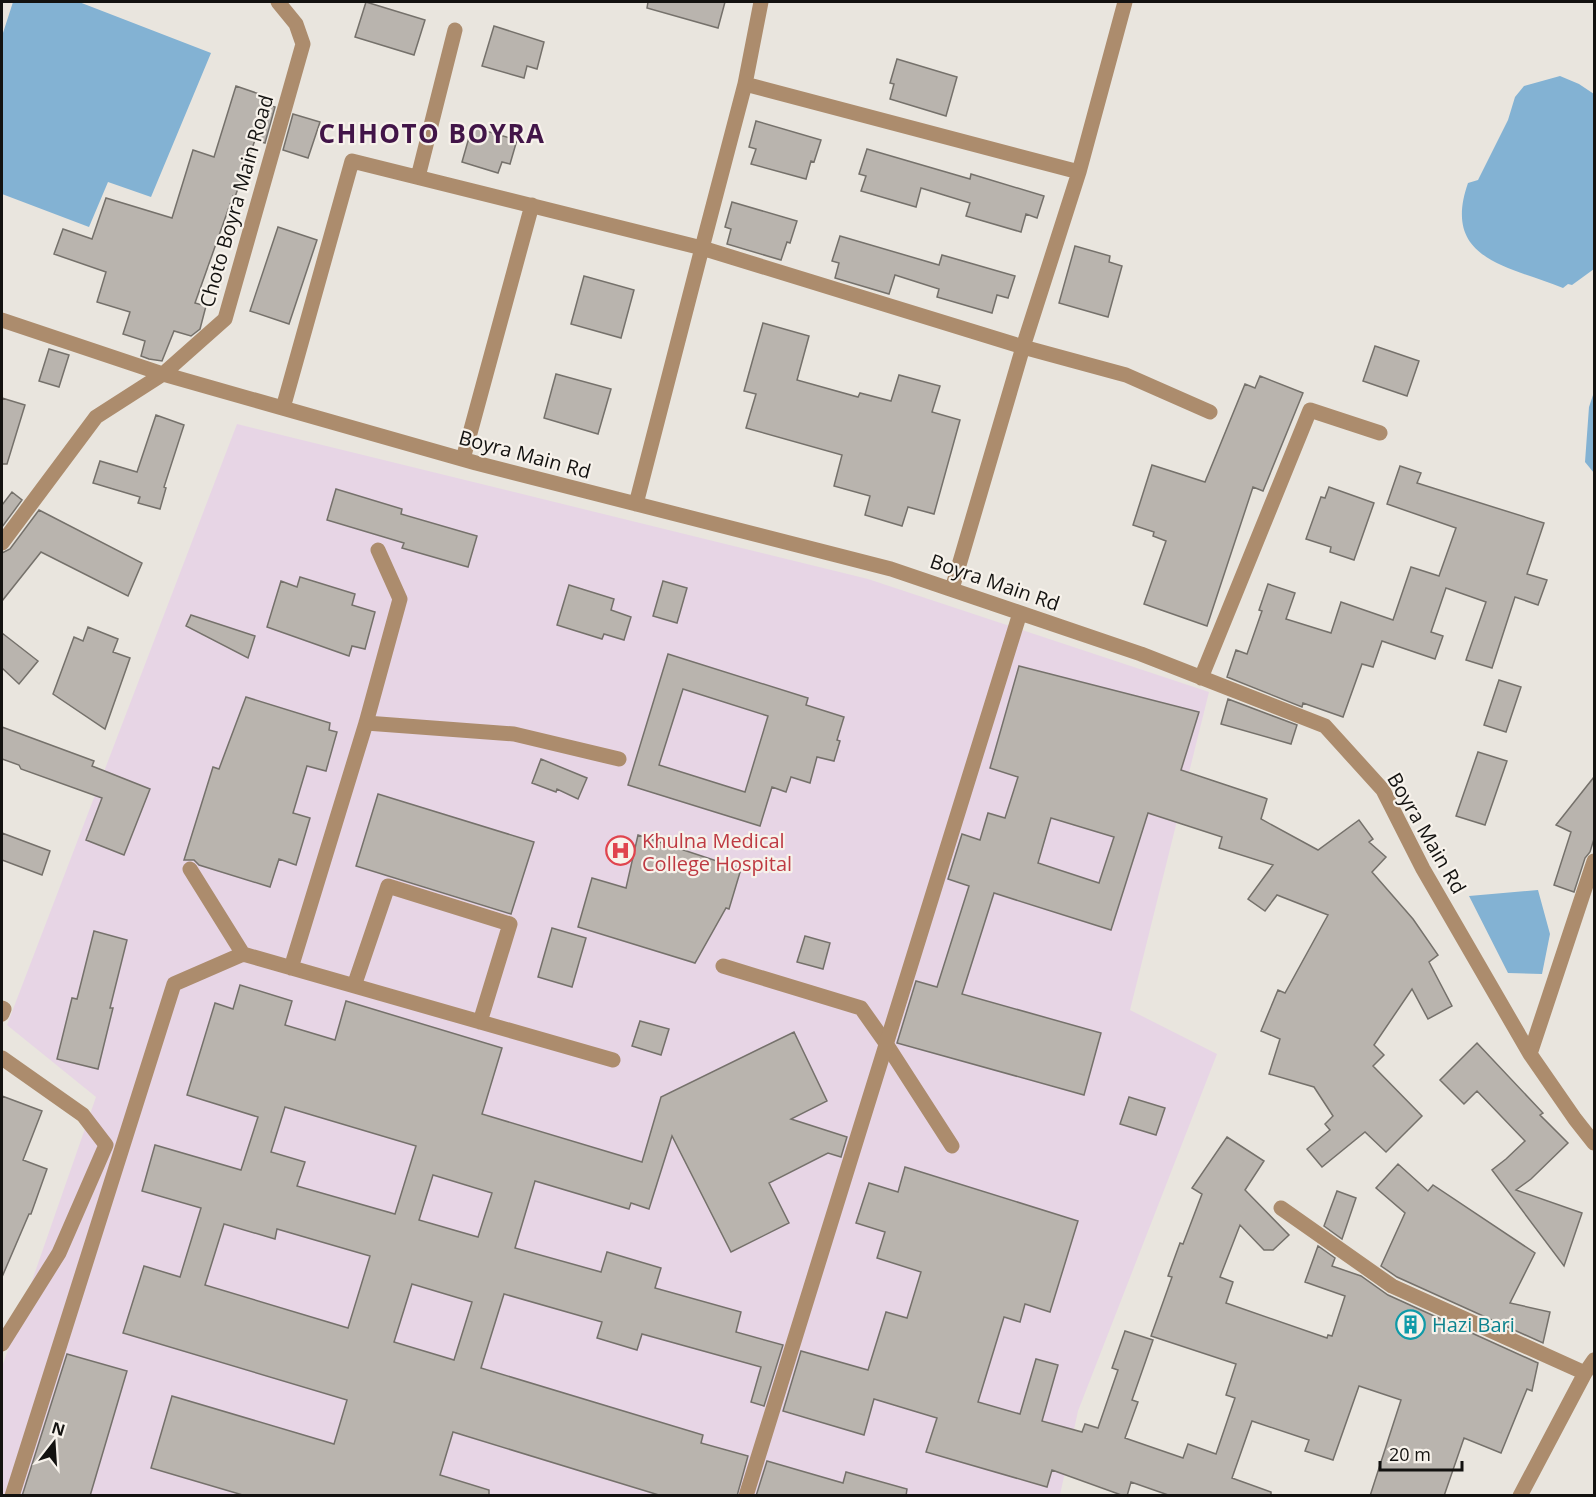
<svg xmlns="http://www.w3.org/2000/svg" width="1596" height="1497" font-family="'Open Sans',sans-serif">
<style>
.medical{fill:#e7d5e5}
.water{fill:#83b2d3}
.building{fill:#b9b4ae;stroke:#75716b;stroke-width:1.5;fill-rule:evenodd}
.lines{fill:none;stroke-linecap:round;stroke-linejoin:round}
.service{stroke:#ac8c6d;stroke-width:15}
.minor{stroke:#ac8c6d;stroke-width:15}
.labels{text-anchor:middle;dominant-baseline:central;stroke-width:4.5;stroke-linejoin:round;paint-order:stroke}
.street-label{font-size:20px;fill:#131210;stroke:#f7f2eb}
.health-label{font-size:20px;fill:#be3a42;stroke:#f7f2eb;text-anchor:start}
.culture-label{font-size:20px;fill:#0d838f;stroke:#f7f2eb;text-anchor:start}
.district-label{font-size:26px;font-weight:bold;letter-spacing:1.5px;fill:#421548;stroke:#f7f2eb}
</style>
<rect width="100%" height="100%" fill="#e9e5de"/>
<path class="medical" d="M 237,424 L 868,579 L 1209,692 L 1130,1010 L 1217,1054 L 1078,1411 L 1060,1495 L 2,1496 L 2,1367 L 96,1097 L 7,1025 Z"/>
<path class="water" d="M 13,2 L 79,2 L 211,53 L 151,197 L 108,182 L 89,227 L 2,194 L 2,36 Z
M 1560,76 L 1579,84 L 1594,94 L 1594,269 L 1572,285 L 1568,284 L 1563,288 C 1509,266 1441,260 1468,183 L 1478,180 L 1508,120 L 1515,97 L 1524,86 Z
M 1594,392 L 1594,473 L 1585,462 L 1589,407 Z
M 1538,890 L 1550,934 L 1542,974 L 1508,973 L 1469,896 Z"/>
<path class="building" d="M 366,2 L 425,20 L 414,55 L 355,37 Z
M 648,2 L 725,2 L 718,28 L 647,8 Z
M 494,26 L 544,42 L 537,69 L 527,66 L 524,78 L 482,66 Z
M 897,59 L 957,77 L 946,116 L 890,99 L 894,84 L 890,83 Z
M 236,86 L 271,98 L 268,105 L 275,107 L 265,143 L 255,140 L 235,197 L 233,196 L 195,303 L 206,306 L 200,329 L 191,336 L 174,331 L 162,361 L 149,359 L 141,356 L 145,341 L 123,334 L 130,312 L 97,302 L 106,272 L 54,254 L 63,229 L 92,239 L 106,198 L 172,218 L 193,150 L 214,157 Z
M 293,114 L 320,122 L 308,158 L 283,150 Z
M 756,121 L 821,140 L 814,162 L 811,161 L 806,179 L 751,164 L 756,149 L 749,147 Z
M 472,127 L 517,140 L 510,164 L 502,162 L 498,173 L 462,162 Z
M 867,149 L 970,179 L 971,174 L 1044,196 L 1037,218 L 1026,214 L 1021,232 L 966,216 L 970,203 L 921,188 L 916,207 L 861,191 L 866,176 L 859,174 Z
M 732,202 L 797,221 L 790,243 L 787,242 L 781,260 L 727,244 L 731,229 L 725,227 Z
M 278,227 L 317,240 L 289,324 L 250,311 Z
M 840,236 L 939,265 L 942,255 L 1015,276 L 1008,298 L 997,295 L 992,313 L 937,297 L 939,289 L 895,275 L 889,294 L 835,278 L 839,263 L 832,261 Z
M 1075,246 L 1110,256 L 1109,262 L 1122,266 L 1108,317 L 1059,303 Z
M 584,276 L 634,290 L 621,338 L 571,324 Z
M 763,323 L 809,336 L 797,380 L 858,397 L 860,393 L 891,401 L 899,375 L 940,386 L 932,412 L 960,420 L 934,514 L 908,507 L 902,526 L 865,515 L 870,496 L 834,486 L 842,455 L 746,428 L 756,394 L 744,391 Z
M 1375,346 L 1419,361 L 1407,396 L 1363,381 Z
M 49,349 L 69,355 L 59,387 L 39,381 Z
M 556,374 L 611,389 L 598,434 L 544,418 Z
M 1260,376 L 1303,393 L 1263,491 L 1253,487 L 1207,626 L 1144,604 L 1166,541 L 1153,536 L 1154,532 L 1133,525 L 1152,465 L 1205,482 L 1245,384 L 1255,388 Z
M 2,398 L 25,405 L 7,464 L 2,464 Z
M 156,415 L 184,425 L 164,487 L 166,488 L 160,509 L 138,503 L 140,497 L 93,483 L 100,461 L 137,472 Z
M 1400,466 L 1421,473 L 1417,483 L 1544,523 L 1527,574 L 1547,580 L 1538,605 L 1515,597 L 1492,668 L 1466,660 L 1486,602 L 1446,588 L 1431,632 L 1443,636 L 1435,659 L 1382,641 L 1373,667 L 1362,664 L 1343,717 L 1303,703 L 1302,707 L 1227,677 L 1236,650 L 1247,654 L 1262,611 L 1259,610 L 1268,584 L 1295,593 L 1286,619 L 1331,633 L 1341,602 L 1393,620 L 1411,567 L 1439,576 L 1456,528 L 1387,504 Z
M 1329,487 L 1374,503 L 1354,560 L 1330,552 L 1331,547 L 1306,539 L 1321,497 L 1325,498 Z
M 336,489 L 402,509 L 401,514 L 477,536 L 468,567 L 402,548 L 404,543 L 327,520 Z
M 12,492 L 22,500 L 2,527 L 2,505 Z
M 39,510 L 142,563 L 128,596 L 41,552 L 2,601 L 2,553 L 10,549 Z
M 300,577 L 355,594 L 352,605 L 375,612 L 365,649 L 352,646 L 349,656 L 267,627 L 281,581 L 297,587 Z
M 663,581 L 687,588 L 677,623 L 653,616 Z
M 569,585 L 614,599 L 611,610 L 631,617 L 624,640 L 604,634 L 602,639 L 557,625 Z
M 191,615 L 255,636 L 248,658 L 186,626 Z
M 88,627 L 118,639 L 113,652 L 130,658 L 105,729 L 53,694 L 74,637 L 83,641 Z
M 2,633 L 38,661 L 19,684 L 2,668 Z
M 668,654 L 808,698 L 806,705 L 844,717 L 837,740 L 840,741 L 834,761 L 817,757 L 810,783 L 791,777 L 786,792 L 772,787 L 760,826 L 628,785 ZM 683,689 L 768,716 L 745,792 L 659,765 Z
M 1019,666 L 1199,712 L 1181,770 L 1265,798 L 1267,799 L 1261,819 L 1318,850 L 1359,820 L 1373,839 L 1369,842 L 1386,857 L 1372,872 L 1413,919 L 1438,955 L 1429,962 L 1452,1006 L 1428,1019 L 1412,989 L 1374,1045 L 1384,1055 L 1373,1066 L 1422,1116 L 1386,1152 L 1365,1132 L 1322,1167 L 1307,1149 L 1330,1130 L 1325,1124 L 1333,1116 L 1314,1087 L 1269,1074 L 1280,1039 L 1261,1031 L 1278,990 L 1285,993 L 1328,915 L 1277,895 L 1265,911 L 1248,899 L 1273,865 L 1219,848 L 1222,837 L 1148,813 L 1111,930 L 994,893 L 962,994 L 1101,1033 L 1084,1095 L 897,1043 L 916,981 L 937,987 L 969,886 L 948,879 L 962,834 L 980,840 L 988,813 L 1005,818 L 1018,777 L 990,768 ZM 1051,818 L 1114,837 L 1099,883 L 1038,863 Z
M 1499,680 L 1521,687 L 1506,732 L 1484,725 Z
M 246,697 L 330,723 L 329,730 L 337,732 L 326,771 L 307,766 L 293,813 L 310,818 L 296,865 L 279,859 L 270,887 L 199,865 L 194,860 L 184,860 L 213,767 L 219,769 Z
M 1228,699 L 1297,725 L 1291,744 L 1221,724 Z
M 2,727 L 94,761 L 92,766 L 150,789 L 124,855 L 86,840 L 102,798 L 21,769 L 19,765 L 2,759 Z
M 1478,752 L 1507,761 L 1485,825 L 1456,816 Z
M 541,759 L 587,778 L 578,799 L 557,789 L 556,792 L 532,783 Z
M 1594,777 L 1594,839 L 1590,852 L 1585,858 L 1574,892 L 1554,885 L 1571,832 L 1556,825 Z
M 378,794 L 534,842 L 511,914 L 356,866 Z
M 2,833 L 50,851 L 42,875 L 2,860 Z
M 638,835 L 741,869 L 729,909 L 726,908 L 695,963 L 578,927 L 592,878 L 626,888 Z
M 552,928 L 586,938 L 572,987 L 538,977 Z
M 94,931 L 127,940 L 110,1008 L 113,1008 L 98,1069 L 57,1059 L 72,998 L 77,999 Z
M 805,936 L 830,943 L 823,969 L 797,962 Z
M 240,985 L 292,1001 L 285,1025 L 335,1040 L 346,1001 L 502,1048 L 482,1114 L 642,1162 L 661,1097 L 794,1032 L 827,1101 L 791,1119 L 847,1137 L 841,1157 L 828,1153 L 769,1183 L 789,1223 L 731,1252 L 672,1136 L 649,1209 L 631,1203 L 629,1209 L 535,1181 L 515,1248 L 601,1272 L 607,1252 L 661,1268 L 655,1288 L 741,1312 L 736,1332 L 783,1345 L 764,1406 L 751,1402 L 761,1367 L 642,1334 L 637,1350 L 597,1338 L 602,1322 L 504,1294 L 481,1368 L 703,1435 L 701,1443 L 748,1456 L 737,1496 L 662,1496 L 453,1432 L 440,1475 L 489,1490 L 489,1496 L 246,1496 L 151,1468 L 172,1396 L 334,1444 L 347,1400 L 123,1333 L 144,1266 L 180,1277 L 201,1208 L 142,1191 L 155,1145 L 241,1170 L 258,1117 L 187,1095 L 215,1003 L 233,1009 ZM 285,1107 L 416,1146 L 395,1214 L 297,1186 L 305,1162 L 271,1152 ZM 433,1175 L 492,1193 L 478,1237 L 419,1220 ZM 224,1224 L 275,1239 L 277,1229 L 370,1256 L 348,1328 L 205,1285 ZM 412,1284 L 472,1302 L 454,1360 L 394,1342 Z
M 640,1021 L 669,1029 L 661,1055 L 632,1046 Z
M 1477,1043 L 1543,1113 L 1540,1115 L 1568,1143 L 1531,1179 L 1516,1190 L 1582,1213 L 1564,1266 L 1492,1170 L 1506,1159 L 1525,1141 L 1477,1091 L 1464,1104 L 1440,1080 Z
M 2,1096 L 42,1111 L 23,1160 L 47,1169 L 31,1214 L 29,1214 L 2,1277 Z
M 1129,1097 L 1165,1108 L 1156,1135 L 1120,1124 Z
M 1227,1137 L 1264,1161 L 1245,1190 L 1289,1235 L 1273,1250 L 1264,1250 L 1240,1225 L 1220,1277 L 1233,1282 L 1226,1303 L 1327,1338 L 1328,1335 L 1332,1336 L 1345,1296 L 1305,1282 L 1318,1246 L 1335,1258 L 1332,1266 L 1361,1276 L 1388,1295 L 1538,1363 L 1532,1391 L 1527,1389 L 1501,1453 L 1464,1438 L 1444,1496 L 1370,1496 L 1401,1400 L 1359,1386 L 1333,1460 L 1305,1451 L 1309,1440 L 1252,1421 L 1232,1478 L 1271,1492 L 1271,1496 L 1171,1496 L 1131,1482 L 1127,1496 L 1124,1496 L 1052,1470 L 1047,1487 L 926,1452 L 937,1418 L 874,1399 L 864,1435 L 783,1411 L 801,1351 L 868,1370 L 886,1312 L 907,1318 L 921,1272 L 877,1258 L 885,1232 L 856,1223 L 869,1183 L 898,1192 L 905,1167 L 1078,1221 L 1050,1312 L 1025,1304 L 1020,1322 L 1004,1317 L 978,1402 L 1020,1414 L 1036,1359 L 1058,1365 L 1042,1421 L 1082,1432 L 1085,1424 L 1098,1428 L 1118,1370 L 1112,1368 L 1125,1331 L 1153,1340 L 1132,1400 L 1138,1402 L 1125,1438 L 1183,1458 L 1188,1444 L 1216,1454 L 1235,1398 L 1226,1395 L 1236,1364 L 1151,1336 L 1172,1277 L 1168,1276 L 1180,1243 L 1183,1244 L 1202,1194 L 1192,1188 Z
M 1398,1164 L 1428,1191 L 1433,1185 L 1535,1253 L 1510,1303 L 1550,1312 L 1543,1343 L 1397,1277 L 1381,1266 L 1405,1213 L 1376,1188 Z
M 1337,1191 L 1356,1198 L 1342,1239 L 1324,1226 Z
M 67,1354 L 127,1371 L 90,1496 L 22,1496 Z
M 767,1461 L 843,1483 L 846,1472 L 907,1489 L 906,1496 L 756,1496 Z"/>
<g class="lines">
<path class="service" d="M 366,723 L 514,734 L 619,759
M 190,869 L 243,954
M 723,966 L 861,1008 L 885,1042 L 952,1146
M 291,968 L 366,723 L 400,599 L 378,550
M 354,986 L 388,886 L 510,924 L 480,1022
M 12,1496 L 174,984 L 243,954 L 613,1060"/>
<path class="minor" d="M 761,2 L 745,84 L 702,248 L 1023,347 L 1126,375 L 1210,412
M 745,84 L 1079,172
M 418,177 L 455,30
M 2,320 L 163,374 L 476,463 L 891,569 L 1141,654 L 1325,726 L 1383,790 L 1423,869 L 1530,1054 L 1575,1119 L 1594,1143
M 283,408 L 352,161 L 702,248 L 636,504
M 463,459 L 532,205
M 2,543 L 96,417 L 163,374 L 225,319 L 303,44 L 296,24 L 278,2
M 952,589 L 1023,347 L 1079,172 L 1125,2
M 1201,678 L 1310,410 L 1380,433
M 2,1008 L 4,1009 L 2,1014
M 1530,1054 L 1594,861
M 2,1058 L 83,1115 L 106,1145 L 59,1253 L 2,1344
M 1281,1208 L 1392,1286 L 1585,1373
M 746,1496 L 1020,613
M 1520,1496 L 1585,1373 L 1594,1360"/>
</g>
<defs>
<symbol id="hospital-ring" viewBox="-11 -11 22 22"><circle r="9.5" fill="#f7f2eb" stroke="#e0444e" stroke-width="1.5"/><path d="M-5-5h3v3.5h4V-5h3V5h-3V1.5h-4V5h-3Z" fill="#e0444e"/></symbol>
<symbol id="building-ring" viewBox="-11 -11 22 22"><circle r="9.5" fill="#f7f2eb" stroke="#0f9aa8" stroke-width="1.5"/><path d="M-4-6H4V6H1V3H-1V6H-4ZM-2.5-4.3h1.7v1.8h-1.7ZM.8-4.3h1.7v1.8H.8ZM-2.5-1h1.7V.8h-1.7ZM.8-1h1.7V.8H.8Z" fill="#0f9aa8"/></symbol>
</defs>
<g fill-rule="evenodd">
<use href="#hospital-ring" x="604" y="834" width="33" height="33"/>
<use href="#building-ring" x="1394" y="1308" width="33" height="33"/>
</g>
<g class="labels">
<g class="street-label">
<text transform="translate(236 201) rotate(-74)">Choto Boyra Main Road</text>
<text transform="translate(525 454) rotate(15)">Boyra Main Rd</text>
<text transform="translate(995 582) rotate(19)">Boyra Main Rd</text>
<text transform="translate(1427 833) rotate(60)">Boyra Main Rd</text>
</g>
<g class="health-label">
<text x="642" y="840">Khulna Medical<tspan x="642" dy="23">College Hospital</tspan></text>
</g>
<g class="culture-label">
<text x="1432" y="1324">Hazi Bari</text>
</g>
<g class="district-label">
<text x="432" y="133">CHHOTO BOYRA</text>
</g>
</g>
<rect width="1596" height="1497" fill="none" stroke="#131210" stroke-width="6"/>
<g transform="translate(54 1443) rotate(17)" stroke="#f7f2eb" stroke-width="4.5" paint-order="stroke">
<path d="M0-4.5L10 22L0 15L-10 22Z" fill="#131210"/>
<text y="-9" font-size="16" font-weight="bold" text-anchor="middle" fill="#131210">N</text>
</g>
<path d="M1380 1461v9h82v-9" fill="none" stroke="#131210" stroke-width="3"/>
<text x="1389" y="1461" font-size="18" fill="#131210" stroke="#f7f2eb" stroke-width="4.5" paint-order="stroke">20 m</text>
</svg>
